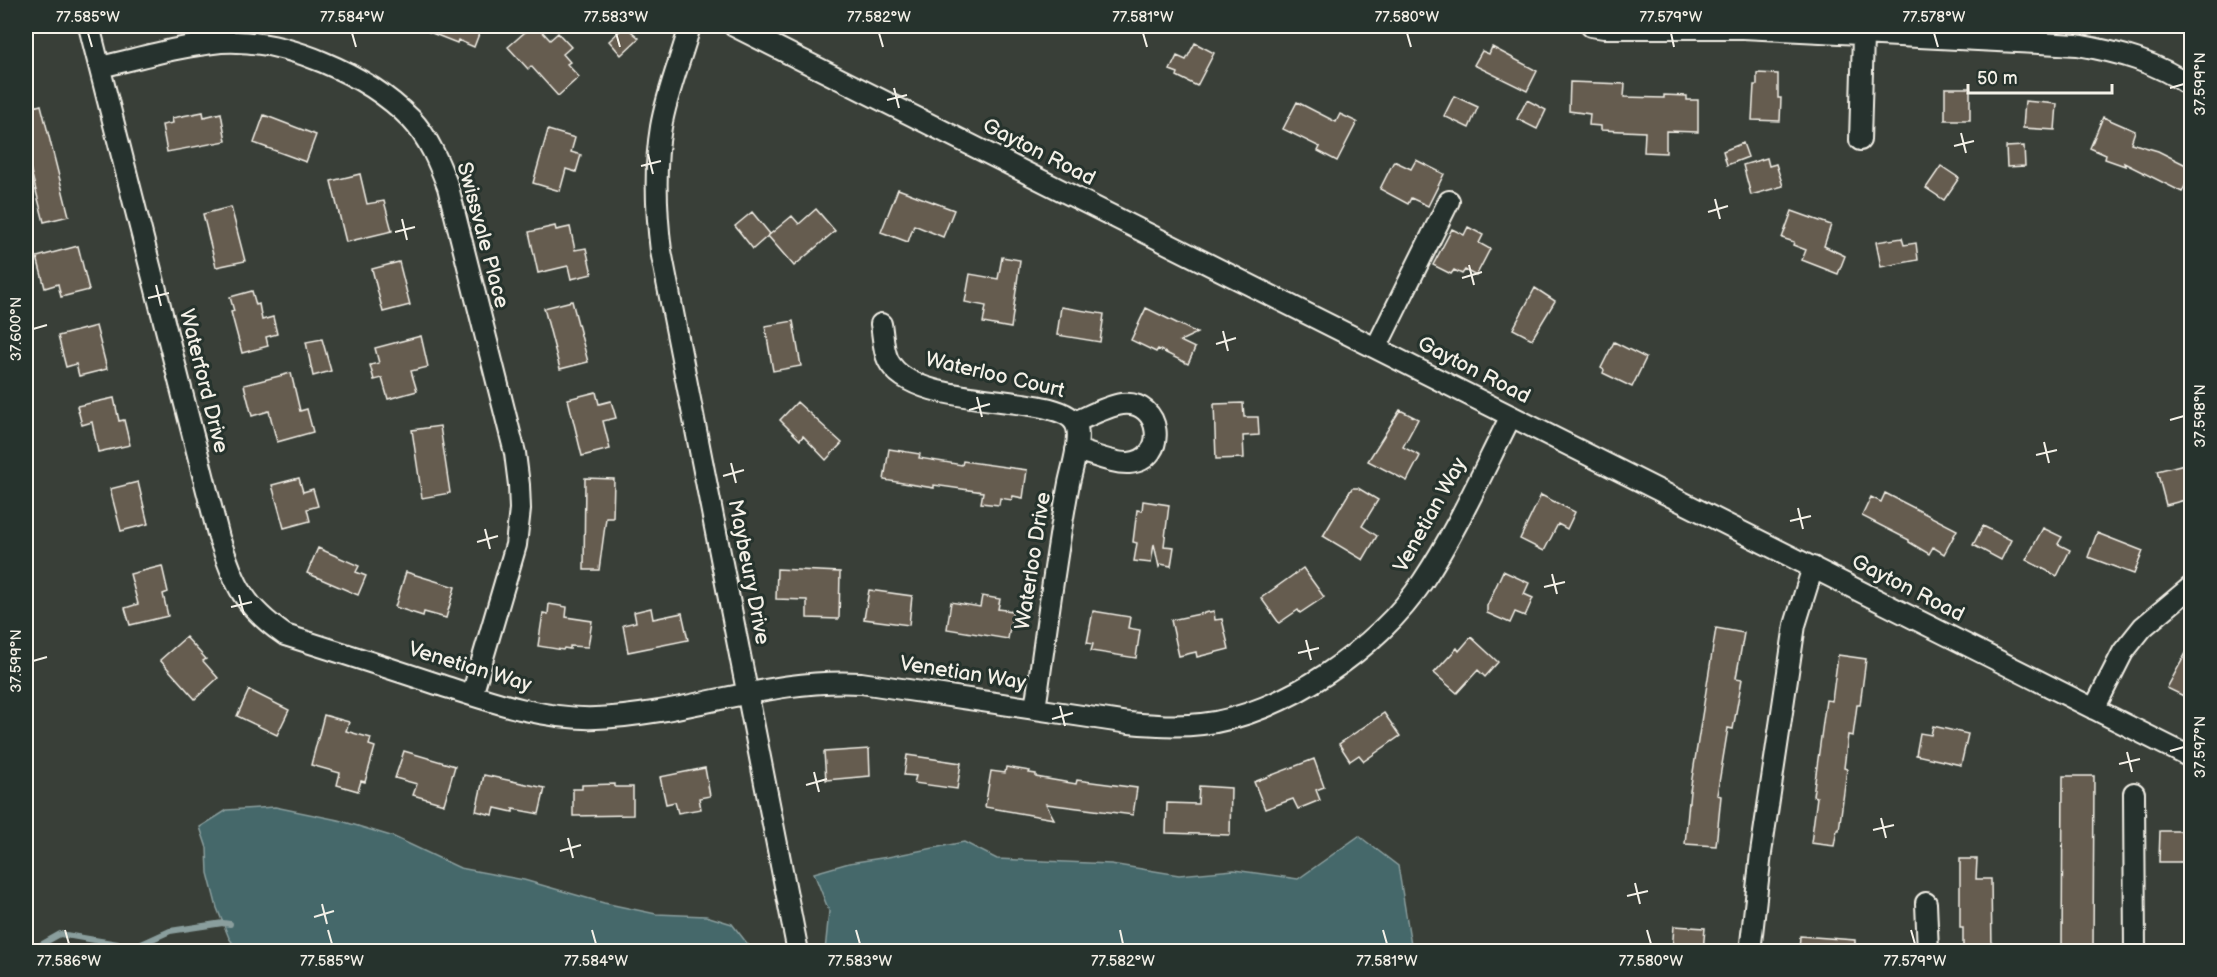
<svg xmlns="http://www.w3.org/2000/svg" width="2217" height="977" font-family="'Balsamiq Sans',sans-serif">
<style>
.water{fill:#44676b;stroke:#8a9e9d;stroke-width:1.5}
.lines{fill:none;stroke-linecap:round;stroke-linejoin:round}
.stream{stroke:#8a9e9d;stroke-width:6}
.building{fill:#655b50;stroke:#f4f1e8;stroke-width:1.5}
.minor-casing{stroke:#f4f1e8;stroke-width:24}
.minor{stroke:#26332d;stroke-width:20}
.ticks{fill:none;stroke:#f4f1e8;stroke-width:2}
.labels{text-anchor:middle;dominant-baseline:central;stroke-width:6;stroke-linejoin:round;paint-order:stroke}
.street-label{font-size:21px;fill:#f4f1e8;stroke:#26332d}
.neatline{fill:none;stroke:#f4f1e8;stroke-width:2}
.ticks-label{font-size:15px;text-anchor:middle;fill:#f4f1e8}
</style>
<rect width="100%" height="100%" fill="#393f38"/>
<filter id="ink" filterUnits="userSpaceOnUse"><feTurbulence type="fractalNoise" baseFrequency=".0167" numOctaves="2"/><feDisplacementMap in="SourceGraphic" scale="12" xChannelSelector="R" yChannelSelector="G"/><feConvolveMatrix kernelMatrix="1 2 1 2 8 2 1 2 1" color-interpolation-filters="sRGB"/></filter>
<g filter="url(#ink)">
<path class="water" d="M 275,807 L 338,820 L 394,837 L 460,868 L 524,880 L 604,903 L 656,914 L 706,916 L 732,924 L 753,951 L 238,951 L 229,938 L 217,908 L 208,873 L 207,848 L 200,827 L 227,810 Z
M 1359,836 L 1398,866 L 1412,951 L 825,951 L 829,911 L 814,873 L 849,863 L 888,857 L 964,842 L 997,859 L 1111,864 L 1179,875 L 1234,870 L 1298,879 Z"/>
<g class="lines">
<path class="stream" d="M 26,946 L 37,947 L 60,934 L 135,947 L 170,931 L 223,923 L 230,924"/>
</g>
<path class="building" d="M 414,26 L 482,26 L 474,47 L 458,40 L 457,43 Z
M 532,26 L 537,26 L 550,40 L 558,33 L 571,47 L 563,54 L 570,62 L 567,64 L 579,77 L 558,96 L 531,66 L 528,69 L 508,47 Z
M 625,26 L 639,38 L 621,55 L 609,41 Z
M 1195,43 L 1214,53 L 1197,86 L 1177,76 L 1178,73 L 1170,70 L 1177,56 L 1186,60 Z
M 1492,47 L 1537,71 L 1527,91 L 1474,65 L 1482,51 L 1489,54 Z
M 1757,73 L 1778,74 L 1778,98 L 1781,98 L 1780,121 L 1752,120 L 1754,85 L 1757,85 Z
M 1570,82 L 1625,84 L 1624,97 L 1664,98 L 1664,95 L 1687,96 L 1687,100 L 1698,100 L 1698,132 L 1666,131 L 1666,153 L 1644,152 L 1645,132 L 1601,130 L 1601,126 L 1589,125 L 1590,114 L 1569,111 Z
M 1945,88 L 1970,88 L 1970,120 L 1945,120 Z
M 1454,96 L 1478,107 L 1469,128 L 1444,116 Z
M 1527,100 L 1546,110 L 1537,129 L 1517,119 Z
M 2025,101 L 2057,104 L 2055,130 L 2023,128 Z
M 1297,102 L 1336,122 L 1340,114 L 1357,122 L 1337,161 L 1318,151 L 1320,147 L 1283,129 Z
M 41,105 L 69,216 L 44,222 L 26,152 L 26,109 Z
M 203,112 L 204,117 L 221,113 L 226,141 L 167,152 L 162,125 L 173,123 L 172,118 Z
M 264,115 L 316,135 L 306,162 L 254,143 Z
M 2103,117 L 2135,131 L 2131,143 L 2158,151 L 2192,168 L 2192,172 L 2182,192 L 2124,163 L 2125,166 L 2105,159 L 2106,155 L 2090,148 Z
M 548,130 L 575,138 L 571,152 L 581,155 L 576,172 L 566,169 L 560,191 L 533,183 Z
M 1743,143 L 1748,157 L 1727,165 L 1723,151 Z
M 2024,146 L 2025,166 L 2007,167 L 2006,147 Z
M 1767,158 L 1769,166 L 1776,164 L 1783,186 L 1751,195 L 1743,165 Z
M 1416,160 L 1444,174 L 1428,206 L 1411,198 L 1408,204 L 1380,189 L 1394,161 L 1411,169 Z
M 1941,166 L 1959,178 L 1944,200 L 1926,188 Z
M 360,174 L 367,204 L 384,201 L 392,231 L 346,242 L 331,181 Z
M 898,189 L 954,210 L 943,237 L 914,225 L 908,242 L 881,232 Z
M 231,207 L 245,261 L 216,267 L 203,214 Z
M 816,209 L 835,231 L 794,266 L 768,236 L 792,216 L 799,224 Z
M 1792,211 L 1831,225 L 1824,246 L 1845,256 L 1838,274 L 1802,260 L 1806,250 L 1793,245 L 1794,242 L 1782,238 Z
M 752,212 L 770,234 L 753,249 L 735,226 Z
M 555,226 L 556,230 L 570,227 L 575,250 L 586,248 L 592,274 L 571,279 L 568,266 L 538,273 L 529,232 Z
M 1468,227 L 1483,235 L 1479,243 L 1490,249 L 1476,276 L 1465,270 L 1462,274 L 1454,270 L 1451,274 L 1433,265 L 1452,229 L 1464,235 Z
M 1902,238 L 1904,245 L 1916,243 L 1918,260 L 1881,267 L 1876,242 Z
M 78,246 L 89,290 L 61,297 L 58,284 L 45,288 L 37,257 Z
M 1002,257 L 1020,260 L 1011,328 L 983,323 L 986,306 L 965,302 L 970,274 L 998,279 Z
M 399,262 L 410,305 L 383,312 L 372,269 Z
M 1535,288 L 1555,301 L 1532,339 L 1513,329 Z
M 252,291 L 256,305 L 259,304 L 262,320 L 273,317 L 277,334 L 266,337 L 268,346 L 242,353 L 231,312 L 234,311 L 230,297 Z
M 572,301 L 588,362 L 560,369 L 544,308 Z
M 1061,307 L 1104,314 L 1100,342 L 1057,335 Z
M 1146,308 L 1197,333 L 1180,341 L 1195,348 L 1188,364 L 1158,349 L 1156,352 L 1131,340 Z
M 793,321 L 801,366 L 773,371 L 765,326 Z
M 96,326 L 107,369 L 79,376 L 76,364 L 66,367 L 58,336 Z
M 421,336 L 428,367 L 411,371 L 417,391 L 388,399 L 382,378 L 374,380 L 370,365 L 379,363 L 375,348 Z
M 322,339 L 331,371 L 313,376 L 306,342 Z
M 1614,342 L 1646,358 L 1632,387 L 1603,373 L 1604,370 L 1601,368 Z
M 291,373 L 300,411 L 307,409 L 313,432 L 277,442 L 269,411 L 252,416 L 244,385 Z
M 596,392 L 599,404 L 611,401 L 616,418 L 603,421 L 610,449 L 582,456 L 568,399 Z
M 114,398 L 119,421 L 124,420 L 130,445 L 98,452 L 92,422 L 82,425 L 77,406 Z
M 797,402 L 842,443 L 826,460 L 803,436 L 800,440 L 780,420 Z
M 1243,403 L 1244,417 L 1258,417 L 1259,435 L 1243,436 L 1244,458 L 1216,459 L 1214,404 Z
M 1400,410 L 1418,419 L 1403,447 L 1420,456 L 1407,481 L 1368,461 Z
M 440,426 L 450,493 L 422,498 L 412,430 Z
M 889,449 L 920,454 L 919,458 L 962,465 L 963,461 L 1027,470 L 1023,498 L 1013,496 L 1012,500 L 1000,498 L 999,505 L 981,503 L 983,492 L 934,485 L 934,488 L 884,480 Z
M 2192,462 L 2192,493 L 2188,494 L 2189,499 L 2166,505 L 2157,471 Z
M 299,478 L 303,492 L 313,489 L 318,506 L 307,509 L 310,521 L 284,528 L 272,485 Z
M 585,478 L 614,479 L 613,518 L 606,518 L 599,570 L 584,570 Z
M 138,482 L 148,524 L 121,531 L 110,489 Z
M 1352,488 L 1358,488 L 1378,500 L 1362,526 L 1377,536 L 1363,560 L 1323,536 Z
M 1885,493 L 1957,530 L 1944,554 L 1933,547 L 1929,554 L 1909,542 L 1909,540 L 1862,516 L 1871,497 L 1881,502 Z
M 1541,495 L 1575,512 L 1567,529 L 1558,524 L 1544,551 L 1520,539 Z
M 1143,501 L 1169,505 L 1164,546 L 1174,547 L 1171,566 L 1161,564 L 1159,567 L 1154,544 L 1151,563 L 1134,561 L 1137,543 L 1133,542 L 1137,510 L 1142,511 Z
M 1983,526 L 2011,540 L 2001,560 L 1973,545 Z
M 2043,528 L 2062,537 L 2058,544 L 2070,550 L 2057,576 L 2026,560 Z
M 2097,533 L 2143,551 L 2134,574 L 2088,557 Z
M 318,548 L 359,566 L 356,572 L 366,576 L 358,595 L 307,573 Z
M 162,566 L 168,592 L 163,594 L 168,616 L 130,625 L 125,608 L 138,604 L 130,574 Z
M 1303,568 L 1324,597 L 1300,613 L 1298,610 L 1279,623 L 1261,598 Z
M 777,569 L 840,572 L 839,619 L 807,618 L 807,600 L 776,599 Z
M 1503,571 L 1529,583 L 1524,594 L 1533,598 L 1525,616 L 1515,612 L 1510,623 L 1487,613 L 1487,606 Z
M 406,572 L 455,587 L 446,618 L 424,612 L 423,616 L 395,607 Z
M 869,590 L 912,596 L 909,625 L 864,619 Z
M 982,596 L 1000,599 L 998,609 L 1013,611 L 1008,639 L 947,629 L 951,602 L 980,607 Z
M 549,604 L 567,607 L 566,617 L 592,621 L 588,647 L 570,646 L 570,649 L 564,648 L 563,650 L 538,646 L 543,613 L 548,614 Z
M 651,608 L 653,619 L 682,613 L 688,640 L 628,652 L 623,625 L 636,622 L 634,612 Z
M 1093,611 L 1130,617 L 1128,628 L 1140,630 L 1136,658 L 1091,651 L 1093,644 L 1087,643 Z
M 1214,611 L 1215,620 L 1222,619 L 1229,649 L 1197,657 L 1196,652 L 1179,656 L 1171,620 Z
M 1716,628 L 1744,633 L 1736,678 L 1742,679 L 1733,729 L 1728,728 L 1717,795 L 1721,796 L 1716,846 L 1685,844 L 1690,791 Z
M 186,637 L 206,659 L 203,661 L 218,678 L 195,699 L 160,660 Z
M 1471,637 L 1498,662 L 1485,677 L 1478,670 L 1457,693 L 1434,673 L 1457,648 L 1459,651 Z
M 2192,642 L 2192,700 L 2167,688 Z
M 1838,655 L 1866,659 L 1860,705 L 1857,705 L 1853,736 L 1848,735 L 1844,768 L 1847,769 L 1839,830 L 1837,830 L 1834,846 L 1811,843 L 1817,797 L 1813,796 L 1826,700 L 1832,701 Z
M 249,690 L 289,710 L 277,735 L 237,716 Z
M 1384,713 L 1400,736 L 1364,761 L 1359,755 L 1350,761 L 1339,744 Z
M 324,715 L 349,722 L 346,731 L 371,738 L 369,745 L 375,747 L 365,782 L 361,781 L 358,791 L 337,785 L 340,773 L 311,765 Z
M 1933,726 L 1968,734 L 1961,765 L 1916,755 L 1920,733 L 1931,735 Z
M 869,749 L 870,776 L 826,780 L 824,752 Z
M 404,751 L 455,766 L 444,804 L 413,795 L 417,784 L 395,778 Z
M 907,755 L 961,763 L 957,789 L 914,783 L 916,776 L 904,775 Z
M 1314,759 L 1324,787 L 1316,790 L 1320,800 L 1298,809 L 1293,799 L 1265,809 L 1254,782 Z
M 1006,767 L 1030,771 L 1029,773 L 1036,774 L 1036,777 L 1076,784 L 1077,780 L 1137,788 L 1133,815 L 1046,804 L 1054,819 L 985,807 L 991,771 L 1005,773 Z
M 705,768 L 710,796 L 699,798 L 701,809 L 678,813 L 675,802 L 666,804 L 660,777 Z
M 484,775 L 545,788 L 539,814 L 513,809 L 513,812 L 495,808 L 493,815 L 476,811 Z
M 2063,776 L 2094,776 L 2093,951 L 2062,951 Z
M 615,784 L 615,787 L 633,787 L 633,815 L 573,816 L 573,789 L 582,789 L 582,785 Z
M 1199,786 L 1231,788 L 1230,835 L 1166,833 L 1167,803 L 1198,804 Z
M 2160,831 L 2192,831 L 2192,862 L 2159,862 Z
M 1960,859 L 1977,859 L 1976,879 L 1991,879 L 1992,951 L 1963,951 L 1963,928 L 1960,928 Z
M 1674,926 L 1705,928 L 1703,951 L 1672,951 Z
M 1800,936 L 1855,940 L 1855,951 L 1799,951 Z"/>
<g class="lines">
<defs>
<path id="minor" d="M 89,26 L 219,538 C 236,586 242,605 285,635 C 336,651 386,667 437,684 C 488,700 542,720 596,718 C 686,715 772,677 861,683 L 1129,723 C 1153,725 1177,727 1202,724 C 1282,715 1379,648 1423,581 C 1457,530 1483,471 1511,416
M 690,26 C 681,59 667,92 661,127 C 654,169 656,210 661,251 L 798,952
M 734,26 L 2192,758
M 1591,26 L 1604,28 L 1743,28 L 2077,45 C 2118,52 2157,62 2192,87
M 100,67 C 140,58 180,46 221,42 C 284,38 367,74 411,119 C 429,138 439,163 448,187 L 515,453 L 519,485 L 520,509 L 516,545 L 472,695
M 1860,140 L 1863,36
M 881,324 C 883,335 883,350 888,360 C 914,413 1062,390 1076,425 C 1082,438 1072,468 1069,483 C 1055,558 1046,634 1035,709
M 1376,348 L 1449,201
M 1075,422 C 1089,416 1107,406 1122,404 C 1162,399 1169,460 1129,463 C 1113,464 1092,454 1076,450
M 2094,709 L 2123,652 L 2143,627 L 2192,586
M 2134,793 L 2135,952
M 1926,903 L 1928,952
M 1750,952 L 1761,853 L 1795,625 L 1813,567"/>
</defs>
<use href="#minor" class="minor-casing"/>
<use href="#minor" class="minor"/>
</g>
</g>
<path class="ticks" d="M 88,33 L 92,47M 352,33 L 356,47M 616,33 L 620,47M 879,33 L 883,47M 1143,33 L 1147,47M 1407,33 L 1411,47M 1671,33 L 1674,47M 1934,33 L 1938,47M 894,88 L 899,108M 2170,88 L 2184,84M 887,100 L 907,95M 1961,133 L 1966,153M 1954,146 L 1974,141M 648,154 L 653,174M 641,166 L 661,161M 1715,199 L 1720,219M 1708,212 L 1728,206M 402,219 L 407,240M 395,232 L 415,227M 1469,265 L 1474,285M 1462,278 L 1482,272M 156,285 L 161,306M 148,298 L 169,293M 33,329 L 47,325M 1223,331 L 1228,351M 1216,344 L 1236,338M 977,397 L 982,417M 969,410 L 990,404M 2170,420 L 2184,416M 2044,442 L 2049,463M 2036,455 L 2057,450M 731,463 L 736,483M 723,476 L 744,470M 1798,508 L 1803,529M 1790,521 L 1811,516M 485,529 L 490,549M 477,542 L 498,536M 1552,574 L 1557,594M 1544,587 L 1565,582M 239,595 L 244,615M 231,607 L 252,602M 1306,640 L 1311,660M 1298,653 L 1319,648M 33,661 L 47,657M 1060,706 L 1065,726M 1052,719 L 1073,713M 2170,751 L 2184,747M 2127,752 L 2132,772M 2119,764 L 2140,759M 814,772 L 819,792M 806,785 L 827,779M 1881,818 L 1886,838M 1873,830 L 1894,825M 568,838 L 573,858M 560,851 L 581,845M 1635,883 L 1640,904M 1627,896 L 1648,891M 322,904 L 327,924M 314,917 L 334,911M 65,930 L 69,944M 328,930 L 332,944M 592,930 L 596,944M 856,930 L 860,944M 1120,930 L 1123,944M 1383,930 L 1387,944M 1647,930 L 1651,944M 1911,930 L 1915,944"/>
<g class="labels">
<g class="street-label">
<text transform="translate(1039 152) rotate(27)">Gayton Road</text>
<text transform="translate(483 235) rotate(75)">Swissvale Place</text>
<text transform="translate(1474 370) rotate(27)">Gayton Road</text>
<text transform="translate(995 375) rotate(13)">Waterloo Court</text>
<text transform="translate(204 381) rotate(76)">Waterford Drive</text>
<text transform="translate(1430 515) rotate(-61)">Venetian Way</text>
<text transform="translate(1033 561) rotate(-81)">Waterloo Drive</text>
<text transform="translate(749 572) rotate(79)">Maybeury Drive</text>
<text transform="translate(1908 588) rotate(27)">Gayton Road</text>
<text transform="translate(470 667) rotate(17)">Venetian Way</text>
<text transform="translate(963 673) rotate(9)">Venetian Way</text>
</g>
</g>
<rect width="2217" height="977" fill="none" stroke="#26332d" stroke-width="66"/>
<path d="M1968 84v9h144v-9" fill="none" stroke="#f4f1e8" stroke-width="3"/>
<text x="1977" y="84" font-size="18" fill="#f4f1e8" stroke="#26332d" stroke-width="4.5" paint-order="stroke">50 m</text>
<rect x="33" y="33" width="2151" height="911" class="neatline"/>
<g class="ticks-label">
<text x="88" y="22">77.585°W</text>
<text x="352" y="22">77.584°W</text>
<text x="616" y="22">77.583°W</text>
<text x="879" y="22">77.582°W</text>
<text x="1143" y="22">77.581°W</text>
<text x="1407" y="22">77.580°W</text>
<text x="1671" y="22">77.579°W</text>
<text x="1934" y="22">77.578°W</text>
<text transform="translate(2200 84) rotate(-90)" y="5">37.599°N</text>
<text transform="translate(16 329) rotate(-90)" y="5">37.600°N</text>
<text transform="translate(2200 416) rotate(-90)" y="5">37.598°N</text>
<text transform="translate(16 661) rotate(-90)" y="5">37.599°N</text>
<text transform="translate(2200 747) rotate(-90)" y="5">37.597°N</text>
<text x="69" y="966">77.586°W</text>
<text x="332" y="966">77.585°W</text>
<text x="596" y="966">77.584°W</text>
<text x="860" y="966">77.583°W</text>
<text x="1123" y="966">77.582°W</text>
<text x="1387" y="966">77.581°W</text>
<text x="1651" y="966">77.580°W</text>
<text x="1915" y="966">77.579°W</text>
</g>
</svg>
